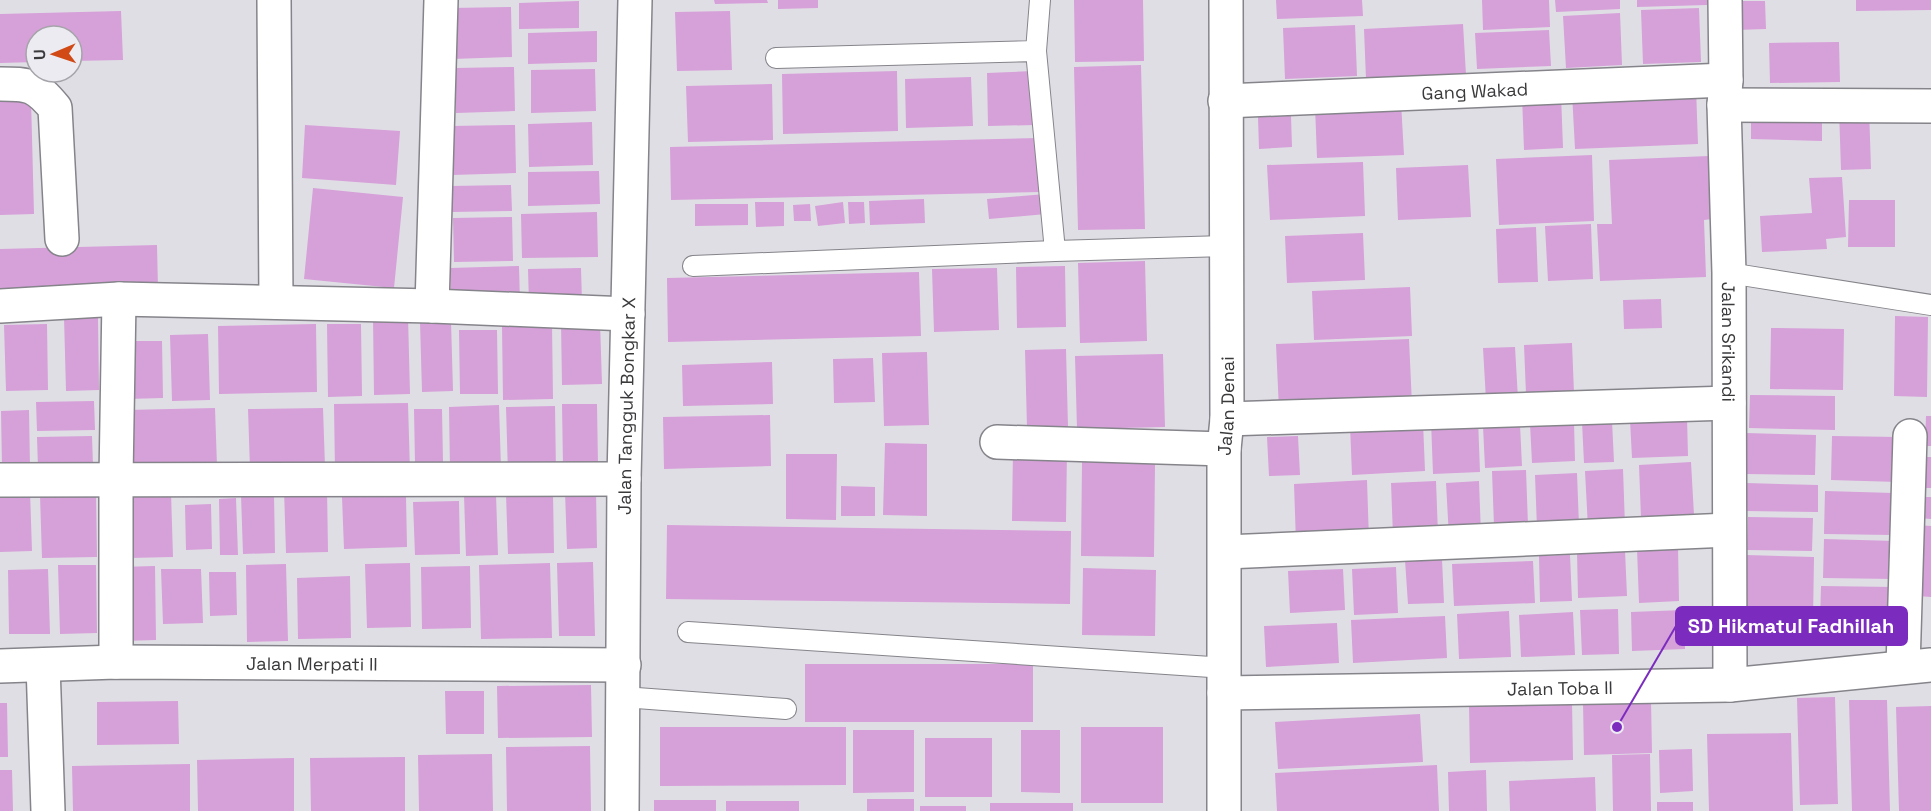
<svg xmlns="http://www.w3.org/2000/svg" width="1931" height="811" font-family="'Space Grotesk',sans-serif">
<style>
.building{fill:#d6a0d9}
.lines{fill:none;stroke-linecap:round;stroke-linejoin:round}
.service-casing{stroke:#85848a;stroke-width:22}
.minor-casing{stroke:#85848a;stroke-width:36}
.tertiary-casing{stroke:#85848a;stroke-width:36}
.primary-casing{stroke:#85848a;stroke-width:36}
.service{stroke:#fff;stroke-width:20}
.minor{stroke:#fff;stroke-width:33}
.tertiary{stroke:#fff;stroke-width:33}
.primary{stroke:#fff;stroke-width:33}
.labels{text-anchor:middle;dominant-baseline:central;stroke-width:5;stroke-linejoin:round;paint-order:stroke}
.street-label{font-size:18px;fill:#3a3a3c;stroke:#edebf2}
.leader{fill:none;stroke:#7b2cbf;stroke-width:2}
.callout-dot{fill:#7b2cbf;stroke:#edebf2;stroke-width:2}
.callout{fill:#7b2cbf;stroke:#7b2cbf;stroke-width:2}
.callout-label{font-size:20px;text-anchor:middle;font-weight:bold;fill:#fff}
</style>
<rect width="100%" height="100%" fill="#e0dee5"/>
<path class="building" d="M 714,0 L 767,0 L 768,3 L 715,4 Z
M 778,0 L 818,0 L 818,8 L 778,9 Z
M 1074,0 L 1143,0 L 1144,61 L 1075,62 Z
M 1276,0 L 1362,0 L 1363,16 L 1277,19 Z
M 1482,0 L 1549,0 L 1550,27 L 1483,30 Z
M 1555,0 L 1620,0 L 1620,9 L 1556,12 Z
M 1637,0 L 1707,0 L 1707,5 L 1637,7 Z
M 1856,0 L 1931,0 L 1931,10 L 1856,11 Z
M 579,1 L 579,28 L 519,29 L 519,3 Z
M 1736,1 L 1765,1 L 1766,29 L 1736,30 Z
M 511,7 L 512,57 L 452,59 L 451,8 Z
M 1699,8 L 1701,62 L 1643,64 L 1641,10 Z
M 121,11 L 123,60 L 72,61 L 72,36 L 36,36 L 36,62 L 0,63 L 0,14 Z
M 730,11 L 732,70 L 677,71 L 675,12 Z
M 1620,13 L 1622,65 L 1566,68 L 1563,16 Z
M 1463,24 L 1466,75 L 1366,79 L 1364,29 Z
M 1355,25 L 1357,76 L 1285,79 L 1283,28 Z
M 1549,30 L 1551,66 L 1477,69 L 1475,33 Z
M 597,31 L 597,62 L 528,64 L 528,33 Z
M 1839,42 L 1840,82 L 1770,83 L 1769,43 Z
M 1141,65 L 1145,229 L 1078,230 L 1074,67 Z
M 514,67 L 515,111 L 456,113 L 455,68 Z
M 595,69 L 596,111 L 531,113 L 531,70 Z
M 897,71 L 898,131 L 783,134 L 782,74 Z
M 1033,71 L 1035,125 L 988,126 L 987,73 Z
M 971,77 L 973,126 L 906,128 L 905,79 Z
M 772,84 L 773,140 L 688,142 L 686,86 Z
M 1696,88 L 1698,144 L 1575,149 L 1572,93 Z
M 1561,94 L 1563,148 L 1524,150 L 1522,96 Z
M 31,99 L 34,214 L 0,215 L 0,100 Z
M 1401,102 L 1404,155 L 1317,158 L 1315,106 Z
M 1751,106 L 1822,107 L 1822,141 L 1751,139 Z
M 1869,108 L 1871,169 L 1841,170 L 1839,109 Z
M 1291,116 L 1292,147 L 1259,149 L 1258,117 Z
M 592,122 L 593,165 L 529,167 L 528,124 Z
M 305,125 L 400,131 L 396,185 L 302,178 Z
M 515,125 L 516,173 L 452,175 L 451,126 Z
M 1039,138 L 1041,192 L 671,200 L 670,147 Z
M 1592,155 L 1594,221 L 1499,225 L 1496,159 Z
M 1709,156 L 1712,219 L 1704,220 L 1706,277 L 1600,281 L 1597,224 L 1612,224 L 1609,160 Z
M 1363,162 L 1365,216 L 1270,220 L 1267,165 Z
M 1468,165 L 1471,217 L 1398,220 L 1396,168 Z
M 599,171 L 600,204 L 528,206 L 528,172 Z
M 1842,177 L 1846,237 L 1826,239 L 1827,249 L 1762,252 L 1760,216 L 1812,213 L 1809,178 Z
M 511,185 L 512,211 L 451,212 L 451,186 Z
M 313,188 L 403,197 L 394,288 L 304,279 Z
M 1045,194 L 1046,214 L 989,219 L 987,199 Z
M 924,199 L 925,223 L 870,225 L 869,201 Z
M 1849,200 L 1895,200 L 1895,247 L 1848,247 Z
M 755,202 L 784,202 L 784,226 L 756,227 Z
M 843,202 L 845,223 L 818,226 L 815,206 Z
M 848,202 L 864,202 L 865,223 L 849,224 Z
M 695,204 L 748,204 L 748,225 L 695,226 Z
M 810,204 L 811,221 L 794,221 L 793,205 Z
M 597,212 L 598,257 L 522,258 L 521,214 Z
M 512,217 L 513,261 L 454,262 L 453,218 Z
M 1591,224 L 1593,279 L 1548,281 L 1545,226 Z
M 1536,227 L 1538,282 L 1498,283 L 1496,229 Z
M 1363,233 L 1365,280 L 1287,283 L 1285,236 Z
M 157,245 L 158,288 L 0,292 L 0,249 Z
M 1145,261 L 1147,341 L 1080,343 L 1078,263 Z
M 519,266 L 520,302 L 451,304 L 450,268 Z
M 1065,266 L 1066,327 L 1017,328 L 1016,267 Z
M 581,268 L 582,302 L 529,304 L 528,269 Z
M 997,268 L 999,330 L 934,332 L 932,269 Z
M 919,272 L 921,336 L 668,342 L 667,278 Z
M 1410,287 L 1412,336 L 1314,340 L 1312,291 Z
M 1661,299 L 1662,328 L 1624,329 L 1623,300 Z
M 408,316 L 410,394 L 374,395 L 373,317 Z
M 1895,316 L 1928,317 L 1927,397 L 1894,396 Z
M 64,317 L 98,317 L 99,390 L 66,391 Z
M 451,321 L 453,391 L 422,392 L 420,322 Z
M 600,322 L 602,384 L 562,385 L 561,323 Z
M 47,324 L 48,390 L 6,391 L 4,325 Z
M 316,324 L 317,392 L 219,394 L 218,326 Z
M 327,324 L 361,324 L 362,396 L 328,397 Z
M 552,324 L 553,399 L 503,400 L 502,326 Z
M 1771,328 L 1844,329 L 1843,390 L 1770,389 Z
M 459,330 L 497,330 L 498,394 L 460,394 Z
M 208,334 L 210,400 L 172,401 L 170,335 Z
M 1409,339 L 1412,405 L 1279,410 L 1276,344 Z
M 126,341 L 162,341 L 163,398 L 127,399 Z
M 1572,343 L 1574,393 L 1526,394 L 1524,345 Z
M 1515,347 L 1518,399 L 1486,400 L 1483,348 Z
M 1066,349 L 1068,427 L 1027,428 L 1025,350 Z
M 927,352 L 929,425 L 884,426 L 882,353 Z
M 1163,354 L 1165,427 L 1077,429 L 1075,356 Z
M 873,358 L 875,402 L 834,403 L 833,359 Z
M 772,362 L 773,404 L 683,406 L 682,365 Z
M 1750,395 L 1835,396 L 1835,430 L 1749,428 Z
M 94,401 L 95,430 L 37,431 L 36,402 Z
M 408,403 L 410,472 L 335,473 L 334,404 Z
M 562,404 L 597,404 L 598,466 L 563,467 Z
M 499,405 L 501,469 L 450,470 L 449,407 Z
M 555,406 L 556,473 L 508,474 L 506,407 Z
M 215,408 L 217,466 L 128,468 L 126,410 Z
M 323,408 L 325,467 L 250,469 L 248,409 Z
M 414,409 L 442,409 L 443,462 L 415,463 Z
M 29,410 L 30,467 L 2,467 L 1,411 Z
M 770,415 L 771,466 L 664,469 L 663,417 Z
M 1926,416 L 1931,416 L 1931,446 L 1925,446 Z
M 1687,417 L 1688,456 L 1632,458 L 1630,420 Z
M 1478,419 L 1480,472 L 1433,474 L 1431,421 Z
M 1612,421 L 1614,462 L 1584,463 L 1582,422 Z
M 1423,422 L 1425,471 L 1352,475 L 1350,425 Z
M 1574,422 L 1575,461 L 1532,463 L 1530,424 Z
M 1520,425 L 1522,466 L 1485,468 L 1483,426 Z
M 1746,433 L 1816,435 L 1815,475 L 1745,474 Z
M 92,436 L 93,466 L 38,468 L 37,437 Z
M 1298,436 L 1300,475 L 1269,476 L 1267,437 Z
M 1832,436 L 1899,437 L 1898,482 L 1831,480 Z
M 885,443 L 927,444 L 927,516 L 883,515 Z
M 1013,448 L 1067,449 L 1066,522 L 1012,521 Z
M 786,454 L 837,454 L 836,520 L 786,519 Z
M 1925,457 L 1931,457 L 1931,488 L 1924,488 Z
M 1082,462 L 1155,464 L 1154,557 L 1081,556 Z
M 1691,462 L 1694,515 L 1641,518 L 1639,465 Z
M 1623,469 L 1625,526 L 1588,528 L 1585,471 Z
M 1526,470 L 1528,525 L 1494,526 L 1492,471 Z
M 1577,473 L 1579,526 L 1537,528 L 1535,475 Z
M 1367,480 L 1369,540 L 1296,542 L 1294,484 Z
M 1436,481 L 1438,534 L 1393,536 L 1391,483 Z
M 1479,481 L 1481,535 L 1449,537 L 1446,483 Z
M 1746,483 L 1818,485 L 1818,512 L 1745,511 Z
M 841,486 L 875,487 L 875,516 L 841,516 Z
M 327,488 L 328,552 L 286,553 L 284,489 Z
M 596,490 L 597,548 L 567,549 L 565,491 Z
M 0,491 L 30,491 L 32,551 L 0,552 Z
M 1825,491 L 1894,493 L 1893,535 L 1824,534 Z
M 171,492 L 173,557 L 128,558 L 127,493 Z
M 553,493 L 554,553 L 508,554 L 506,494 Z
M 96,494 L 97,557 L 42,558 L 40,495 Z
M 274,494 L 275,553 L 243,554 L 241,495 Z
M 496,494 L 498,555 L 466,556 L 464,495 Z
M 406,496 L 407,547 L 344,549 L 342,497 Z
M 1919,497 L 1931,497 L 1931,519 L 1919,518 Z
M 236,498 L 238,555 L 220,555 L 219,499 Z
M 459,501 L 460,554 L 415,555 L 413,502 Z
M 211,504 L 212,549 L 186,550 L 185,505 Z
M 1748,517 L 1813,518 L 1812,551 L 1747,550 Z
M 667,525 L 1071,531 L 1070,604 L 666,599 Z
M 1918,525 L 1931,526 L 1931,597 L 1917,596 Z
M 1824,539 L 1895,541 L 1894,579 L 1823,578 Z
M 1678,546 L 1679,601 L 1639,603 L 1637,548 Z
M 1625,550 L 1627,596 L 1578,598 L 1577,551 Z
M 1570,555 L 1572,601 L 1540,602 L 1539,556 Z
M 1746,555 L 1814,557 L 1813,620 L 1745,619 Z
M 1442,559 L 1444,603 L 1408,604 L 1405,560 Z
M 1533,561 L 1535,603 L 1454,606 L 1452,564 Z
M 593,562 L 595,636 L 559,636 L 557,563 Z
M 410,563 L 411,627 L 367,628 L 365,564 Z
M 550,563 L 552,638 L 481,639 L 479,565 Z
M 286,564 L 288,641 L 247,642 L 246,565 Z
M 58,565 L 96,565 L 97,633 L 60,634 Z
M 155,566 L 156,640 L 122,641 L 119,567 Z
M 470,566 L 471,628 L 422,629 L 421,567 Z
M 1396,567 L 1398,613 L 1354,615 L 1352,569 Z
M 1083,568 L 1156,570 L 1155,636 L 1082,635 Z
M 48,569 L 50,634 L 9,634 L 8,570 Z
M 161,569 L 201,569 L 203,623 L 163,624 Z
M 1343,569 L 1345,610 L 1290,613 L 1288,571 Z
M 209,572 L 236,572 L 237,615 L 210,616 Z
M 350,576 L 351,638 L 298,639 L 297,578 Z
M 1821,586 L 1894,587 L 1893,622 L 1820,621 Z
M 1618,609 L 1619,654 L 1582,655 L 1580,610 Z
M 1684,610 L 1685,649 L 1632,651 L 1631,612 Z
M 1509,611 L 1511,657 L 1459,659 L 1457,614 Z
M 1573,612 L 1575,655 L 1521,657 L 1519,615 Z
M 1445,616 L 1447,658 L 1353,663 L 1351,620 Z
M 1337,623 L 1339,663 L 1266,667 L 1264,626 Z
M 805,664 L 1033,664 L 1033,722 L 805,722 Z
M 591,685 L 592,737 L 498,738 L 497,686 Z
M 445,691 L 484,691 L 484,734 L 446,734 Z
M 1835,697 L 1838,804 L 1800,805 L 1797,698 Z
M 1651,700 L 1652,753 L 1584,755 L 1583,702 Z
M 1849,700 L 1887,700 L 1890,811 L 1852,811 Z
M 178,701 L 179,744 L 97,745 L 97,702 Z
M 1572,701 L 1573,760 L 1470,763 L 1469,703 Z
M 0,703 L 7,703 L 8,757 L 0,757 Z
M 1931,706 L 1931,811 L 1899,811 L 1896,707 Z
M 1420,714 L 1423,762 L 1278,769 L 1275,722 Z
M 660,727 L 846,727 L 846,785 L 660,786 Z
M 1081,727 L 1163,727 L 1163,803 L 1081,803 Z
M 853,730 L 914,730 L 914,792 L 853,793 Z
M 1021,730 L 1060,730 L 1060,793 L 1021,792 Z
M 1791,733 L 1793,811 L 1709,811 L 1707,734 Z
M 925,738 L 992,738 L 992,797 L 925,797 Z
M 590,746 L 591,811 L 507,811 L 506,747 Z
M 1692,749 L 1693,791 L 1660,793 L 1659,750 Z
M 492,754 L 493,811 L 419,811 L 418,755 Z
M 1650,754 L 1651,811 L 1613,811 L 1612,755 Z
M 405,757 L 405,811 L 311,811 L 310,758 Z
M 294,758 L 294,811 L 198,811 L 197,760 Z
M 190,764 L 190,811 L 73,811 L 72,766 Z
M 1437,765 L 1439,811 L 1277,811 L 1275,773 Z
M 0,770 L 12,770 L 13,811 L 0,811 Z
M 1486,770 L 1487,811 L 1449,811 L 1448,772 Z
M 1595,777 L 1596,811 L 1510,811 L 1509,781 Z
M 867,799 L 914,799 L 914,811 L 867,811 Z
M 654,800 L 716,800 L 716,811 L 654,811 Z
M 726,801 L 799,801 L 799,811 L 726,811 Z
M 1657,802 L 1693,802 L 1693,811 L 1657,811 Z
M 990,803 L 1073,803 L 1073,811 L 990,811 Z
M 920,806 L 966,806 L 966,811 L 920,811 Z"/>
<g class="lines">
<defs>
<path id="service" d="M 776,58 L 1036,51
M 1055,251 L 1225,246
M 693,266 L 1055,251 L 1036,51 L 1040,0
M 1729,273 L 1931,305
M 688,632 L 1226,668
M 623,697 L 786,709"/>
<g id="minor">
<path d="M 274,0 L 276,302"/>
<path id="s1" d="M 1725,0 L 1726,80 L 1724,105 L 1729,273 L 1730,685"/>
<path d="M 0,84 C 30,84 36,85 55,108 L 62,239"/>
<path id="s2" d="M 1225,101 L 1726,80"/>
<path d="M 1724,105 L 1931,106"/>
<path d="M 0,306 L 119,299 L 432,306 L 628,314"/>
<path d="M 432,306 L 441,0"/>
<path d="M 1227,419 L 1729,403"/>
<path d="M 997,442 L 1224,449"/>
<path d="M 0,480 L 624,479"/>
<path d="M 1226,552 L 1729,530"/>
<path d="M 116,662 L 116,478 L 119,299"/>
<path d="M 43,665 L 48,811"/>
<path id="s3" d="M 0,666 L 116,662 L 624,665"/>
<path d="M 1903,667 L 1910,436"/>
<path id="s4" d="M 622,811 L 624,479 L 635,0"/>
</g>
<g id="tertiary">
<path id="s5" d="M 1224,693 L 1730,685 L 1931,665"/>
</g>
<g id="primary">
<path id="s6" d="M 1224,811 L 1224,449 L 1227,419 L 1226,0"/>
</g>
</defs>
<use href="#service" class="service-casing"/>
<use href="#minor" class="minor-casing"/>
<use href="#tertiary" class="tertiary-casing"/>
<use href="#primary" class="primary-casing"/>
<use href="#service" class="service"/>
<use href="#minor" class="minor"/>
<use href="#tertiary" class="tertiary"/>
<use href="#primary" class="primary"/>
</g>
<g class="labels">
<g class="street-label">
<text stroke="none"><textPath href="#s2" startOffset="250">Gang Wakad</textPath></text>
<text stroke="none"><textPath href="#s1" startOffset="342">Jalan Srikandi</textPath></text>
<text stroke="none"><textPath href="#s4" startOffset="405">Jalan Tangguk Bongkar X</textPath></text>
<text stroke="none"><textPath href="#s6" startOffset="405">Jalan Denai</textPath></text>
<text stroke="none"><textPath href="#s3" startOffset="312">Jalan Merpati II</textPath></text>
<text stroke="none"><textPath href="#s5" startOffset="336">Jalan Toba II</textPath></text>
</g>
</g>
<path class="leader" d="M1617 727L1676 626"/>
<circle class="callout-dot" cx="1617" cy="727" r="6"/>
<rect class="callout" x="1676" y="607" width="231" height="38" rx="6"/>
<g class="callout-label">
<text x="1791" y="633">SD Hikmatul Fadhillah</text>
</g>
<g transform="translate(54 54) rotate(268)"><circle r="28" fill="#edebf2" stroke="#a5a4a9" stroke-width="1.5"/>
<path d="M0-4.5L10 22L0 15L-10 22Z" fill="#d14a16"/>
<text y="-9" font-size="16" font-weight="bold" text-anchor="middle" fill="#3a3a3c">U</text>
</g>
</svg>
